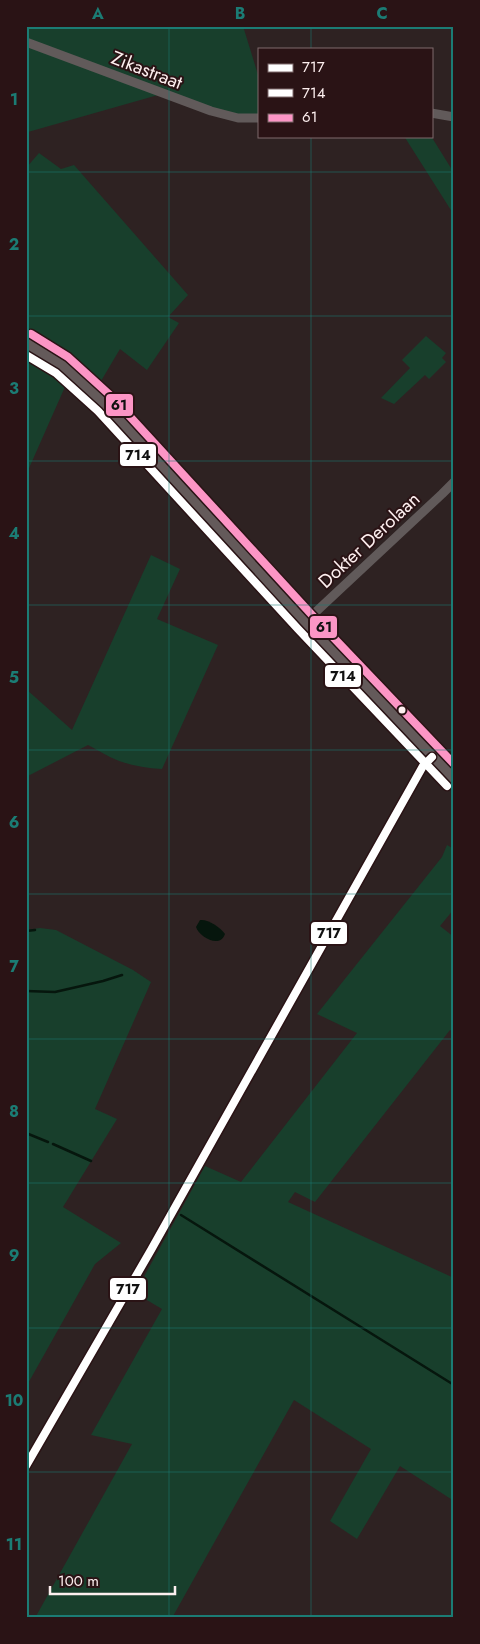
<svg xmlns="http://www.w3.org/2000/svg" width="480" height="1644" font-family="Jost,sans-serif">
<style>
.green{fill:#183f2c}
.water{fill:#06160d}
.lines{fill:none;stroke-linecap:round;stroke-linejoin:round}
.stream{stroke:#06160d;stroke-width:2.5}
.minor{stroke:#615a5a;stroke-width:9}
.major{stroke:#645a5a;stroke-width:11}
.bus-1-casing{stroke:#2a1315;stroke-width:11}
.bus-2-casing{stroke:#2a1315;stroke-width:11}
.bus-3-casing{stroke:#2a1315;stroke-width:11}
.bus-1{stroke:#fff;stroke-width:8}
.bus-2{stroke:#fff;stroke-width:8}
.bus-3{stroke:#fc95c5;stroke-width:8}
.grid{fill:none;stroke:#1b7c74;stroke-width:1;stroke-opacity:0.55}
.bus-dot{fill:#fdefef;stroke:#2a1315;stroke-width:2}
.labels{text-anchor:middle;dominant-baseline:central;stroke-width:4;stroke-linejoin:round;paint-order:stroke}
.street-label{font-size:19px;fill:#fdefef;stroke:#2a1315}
.line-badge{stroke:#2a1315;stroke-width:2}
.pale-badge-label{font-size:14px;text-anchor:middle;font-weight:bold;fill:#111}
.neatline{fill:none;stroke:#1b7c74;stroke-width:2}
.grid-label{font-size:16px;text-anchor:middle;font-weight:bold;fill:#1b7c74}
</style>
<rect width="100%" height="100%" fill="#2e2222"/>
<path class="green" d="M 243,26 L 259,78 L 259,115 L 241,116 L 199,104 L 26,39 L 26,27 L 28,26 Z
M 26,45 L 158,95 L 28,132 L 26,130 Z
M 404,136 L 431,136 L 454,173 L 454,215 Z
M 39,153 L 61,169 L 74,165 L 188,295 L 168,317 L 179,323 L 147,370 L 120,349 L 101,381 L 63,348 L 26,327 L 26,168 Z
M 26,330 C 63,351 91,373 118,405 L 113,406 L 81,375 L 55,354 L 26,338 Z
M 426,336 L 446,353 L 442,358 L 446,362 L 429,379 L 425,375 L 394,404 L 381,398 L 410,368 L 402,360 Z
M 26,350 L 42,360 L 68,380 L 26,475 Z
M 151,555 L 180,569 L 157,619 L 218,645 L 162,769 C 144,768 126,765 110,757 C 102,753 96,749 88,745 L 26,777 L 26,689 L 72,730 Z
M 447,845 L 454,849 L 454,909 L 440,926 L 454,937 L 454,1032 L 450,1030 L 315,1202 L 295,1192 L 288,1202 L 454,1278 L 454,1501 L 400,1466 L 357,1539 L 330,1521 L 371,1449 L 294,1400 L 172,1618 L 35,1618 L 132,1444 L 91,1435 L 162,1309 L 135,1293 L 205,1166 L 241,1182 L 357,1033 L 317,1014 L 442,857 Z
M 40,928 L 56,930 L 133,970 L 151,982 L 95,1109 L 117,1119 L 63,1207 L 121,1243 L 95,1264 L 26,1387 L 26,930 Z"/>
<path class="water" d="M 200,920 C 208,919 220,927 225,934 C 220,949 199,937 196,927 Z"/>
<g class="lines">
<path class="stream" d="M 26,331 L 64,353 L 96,380 L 112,401
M 26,931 L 35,930
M 26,991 L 55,992 L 103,981 L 122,975
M 26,1133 L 48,1142
M 53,1144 L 91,1161
M 181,1215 L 454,1385"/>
<path class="minor" d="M 26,42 L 211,111 L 238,118 L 259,118
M 431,113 L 454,117
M 305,622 L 442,494 L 454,482
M 26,1466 L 151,1250 L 423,766 L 432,757"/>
<path class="major" d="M 26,343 L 62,365 L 105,404 L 305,622 L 454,779"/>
<defs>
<path id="bus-1" d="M 26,1466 L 151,1250 L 423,766 L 432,757"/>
<path id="bus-2" d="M 26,355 L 56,373 L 98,411 L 298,629 L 447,786"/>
<path id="bus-3" d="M 31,334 L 68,357 L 112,397 L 312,615 L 454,764"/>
</defs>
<use href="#bus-1" class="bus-1-casing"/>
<use href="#bus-2" class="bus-2-casing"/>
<use href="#bus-3" class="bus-3-casing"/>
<use href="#bus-1" class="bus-1"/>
<use href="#bus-2" class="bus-2"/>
<use href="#bus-3" class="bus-3"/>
</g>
<path class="grid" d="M 169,26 L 169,1618M 311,26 L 311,49M 311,136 L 311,1618M 26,172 L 454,172M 26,316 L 454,316M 26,461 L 454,461M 26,605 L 454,605M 26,750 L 454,750M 26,894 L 454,894M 26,1039 L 454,1039M 26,1183 L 454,1183M 26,1328 L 454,1328M 26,1472 L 454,1472"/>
<circle class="bus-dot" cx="402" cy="710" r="4.5"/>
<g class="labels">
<g class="street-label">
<text transform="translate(147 70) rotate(21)">Zikastraat</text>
<text transform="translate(369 540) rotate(-43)">Dokter Derolaan</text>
</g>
</g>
<g class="line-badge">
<rect x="105" y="393" width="29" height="24" rx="5" fill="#fc95c5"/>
<rect x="119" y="443" width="38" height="24" rx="5" fill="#fff"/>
<rect x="309" y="615" width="29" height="24" rx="5" fill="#fc95c5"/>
<rect x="324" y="664" width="38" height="24" rx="5" fill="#fff"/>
<rect x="310" y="921" width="38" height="24" rx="5" fill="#fff"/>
<rect x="109" y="1277" width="38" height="24" rx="5" fill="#fff"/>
</g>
<g class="pale-badge-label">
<text x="119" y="410">61</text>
<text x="138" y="460">714</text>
<text x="324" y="632">61</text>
<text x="343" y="681">714</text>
<text x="329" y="938">717</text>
<text x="128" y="1294">717</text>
</g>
<rect width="480" height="1644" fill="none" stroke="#2a1315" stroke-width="55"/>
<rect x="258" y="48" width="175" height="90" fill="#2a1315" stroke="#7e6b6c"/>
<rect x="268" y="64" width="25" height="8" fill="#ffffff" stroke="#7e6b6c"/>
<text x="302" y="72" font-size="15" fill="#fdefef">717</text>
<rect x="268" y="89" width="25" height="8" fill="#ffffff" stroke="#7e6b6c"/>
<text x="302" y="98" font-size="15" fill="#fdefef">714</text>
<rect x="268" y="114" width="25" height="8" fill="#fc95c5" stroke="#7e6b6c"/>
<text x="302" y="122" font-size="15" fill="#fdefef">61</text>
<path d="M50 1586v8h125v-8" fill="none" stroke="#fdefef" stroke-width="2.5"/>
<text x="58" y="1586" font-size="15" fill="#fdefef" stroke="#2a1315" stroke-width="4" paint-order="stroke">100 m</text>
<rect x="28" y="28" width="424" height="1588" class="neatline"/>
<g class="grid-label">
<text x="98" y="19">A</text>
<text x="240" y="19">B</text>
<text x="382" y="19">C</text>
<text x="14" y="105">1</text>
<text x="14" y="250">2</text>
<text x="14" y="394">3</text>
<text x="14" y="539">4</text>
<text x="14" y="683">5</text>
<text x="14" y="828">6</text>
<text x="14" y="972">7</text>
<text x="14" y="1117">8</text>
<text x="14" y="1261">9</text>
<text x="14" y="1406">10</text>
<text x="14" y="1550">11</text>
</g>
</svg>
